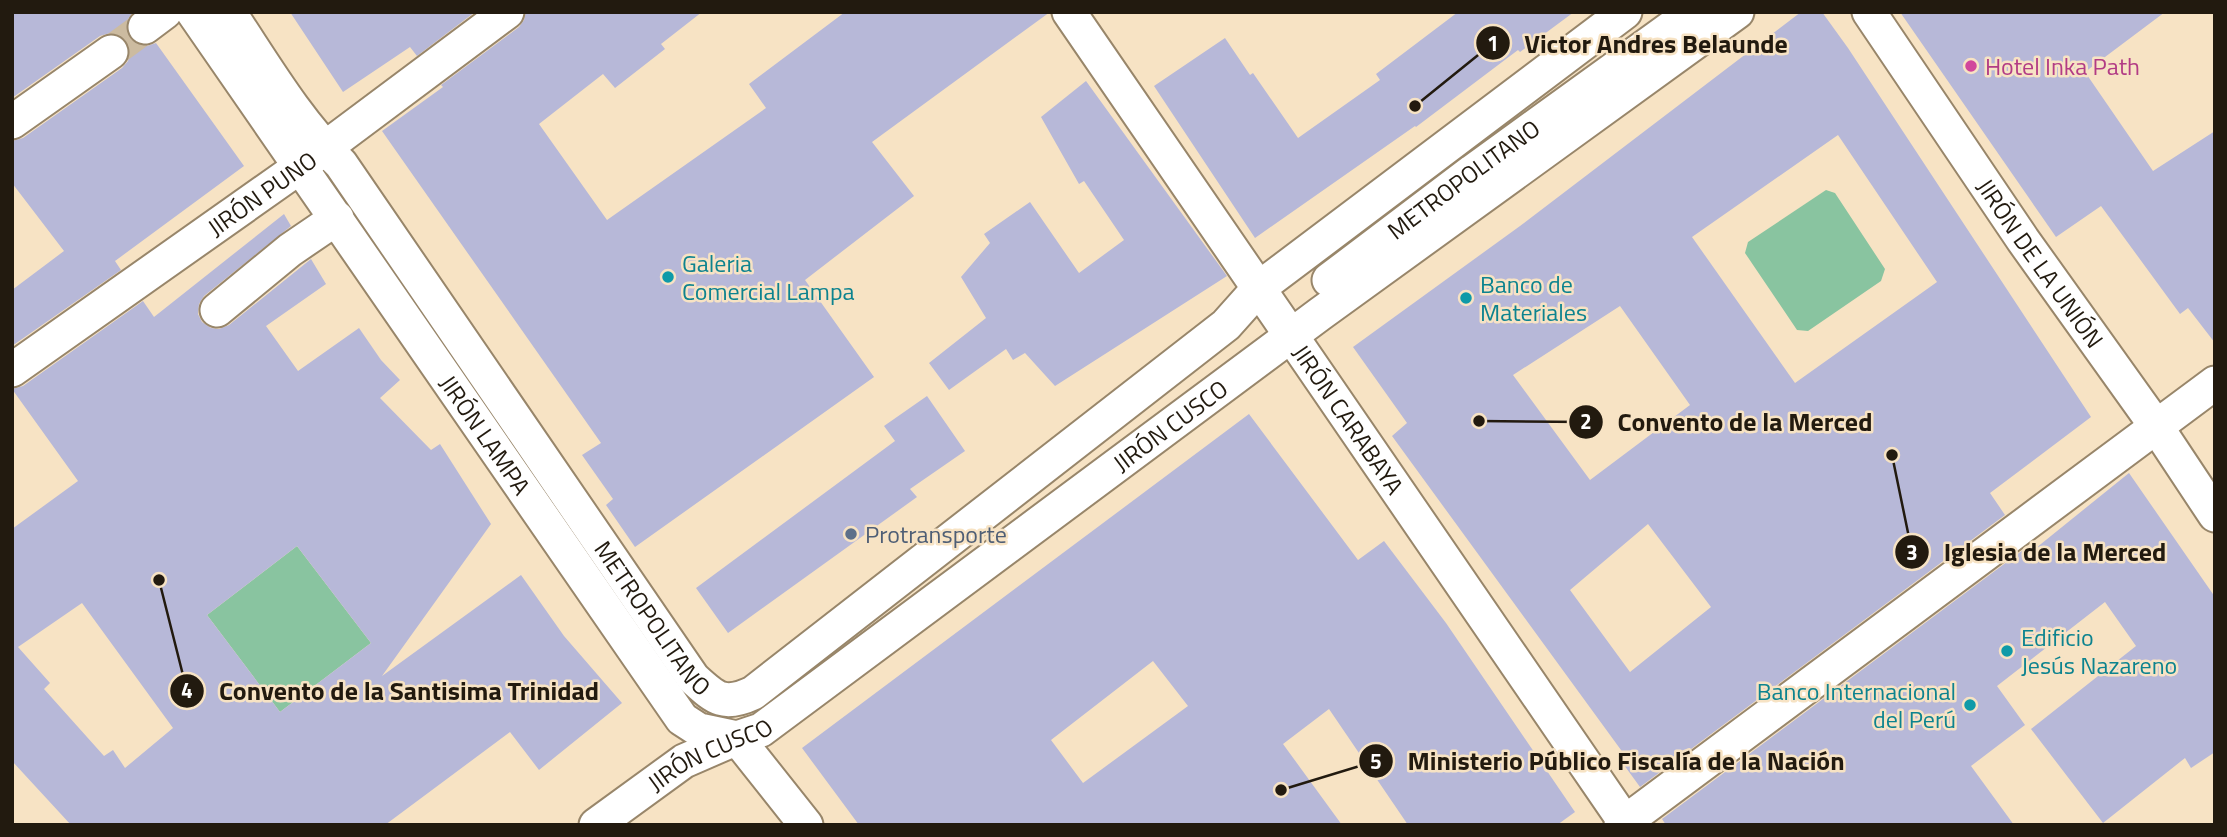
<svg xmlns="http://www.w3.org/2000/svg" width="2227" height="837" font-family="'Titillium Web',sans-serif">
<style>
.green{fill:#89c4a0}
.building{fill:#b7b8d8;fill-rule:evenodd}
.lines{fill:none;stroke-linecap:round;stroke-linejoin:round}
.minor-tunnel{stroke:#ccbba0;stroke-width:33;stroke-dasharray:33 17;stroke-linecap:butt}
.minor-casing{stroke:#98866a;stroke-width:37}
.minor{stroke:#fff;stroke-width:33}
.hotel-dot{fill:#d1479c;stroke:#f7e3c4;stroke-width:2.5}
.culture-dot{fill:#0f9aa8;stroke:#f7e3c4;stroke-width:2.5}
.service-dot{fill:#5c6f8a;stroke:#f7e3c4;stroke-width:2.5}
.labels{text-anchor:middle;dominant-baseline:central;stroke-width:5;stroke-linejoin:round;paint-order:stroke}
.hotel-label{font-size:24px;fill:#b23c85;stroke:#f7e3c4;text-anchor:start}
.street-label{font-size:24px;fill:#221a0f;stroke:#f7e3c4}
.culture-label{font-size:24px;fill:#0d838f;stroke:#f7e3c4;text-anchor:start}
.service-label{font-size:24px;fill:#4e5e75;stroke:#f7e3c4;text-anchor:start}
.leader{fill:none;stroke:#221a0f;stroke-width:2.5}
.callout-dot{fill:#221a0f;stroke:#f7e3c4;stroke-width:2.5}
.mark-label{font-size:21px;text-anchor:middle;font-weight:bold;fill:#fff}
.callout-label{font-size:26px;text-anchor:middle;font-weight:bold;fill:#221a0f;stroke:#f7e3c4;stroke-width:5;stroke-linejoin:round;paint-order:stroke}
</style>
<rect width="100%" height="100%" fill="#f7e3c4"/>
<path class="green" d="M 1826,190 L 1835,193 L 1885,269 L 1881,281 L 1808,331 L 1797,330 L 1745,253 L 1748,242 Z
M 297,546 L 371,643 L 280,712 L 207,615 Z"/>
<path class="building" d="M 12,12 L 133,12 L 128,19 L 126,29 L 129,38 L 138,45 L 147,46 L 156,43 L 244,166 L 115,261 L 121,270 L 12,346 L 12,290 L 64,251 L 12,183 L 12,141 L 23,138 L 122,68 L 128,61 L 130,51 L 127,41 L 120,35 L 110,33 L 100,36 L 12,98 Z
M 290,12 L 475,12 L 417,56 L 410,47 L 343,92 Z
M 526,12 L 702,12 L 661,44 L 665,49 L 615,88 L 603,74 L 539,124 L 607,220 L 766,108 L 749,84 L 845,12 L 1050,12 L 872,142 L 914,196 L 805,280 L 874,377 L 635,547 L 606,505 L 613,499 L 582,455 L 601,443 L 382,131 L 443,87 L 441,85 L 519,27 L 524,20 Z
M 1458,12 L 1574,12 L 1520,52 L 1518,50 L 1416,127 L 1415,126 L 1255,238 L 1154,86 L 1225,38 L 1250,75 L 1253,73 L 1298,138 L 1380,80 L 1376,74 Z
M 1801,12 L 1822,12 L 1848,48 L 2091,417 L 1990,493 L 2005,515 L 1640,787 L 1624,765 L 1629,761 L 1392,436 L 1407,423 L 1353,347 L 1520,226 ZM 1838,135 L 1937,282 L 1795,383 L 1692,237 ZM 1620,306 L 1690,405 L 1590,480 L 1513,375 ZM 1648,524 L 1711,607 L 1630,672 L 1570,590 Z
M 1900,12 L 2165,12 L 2085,72 L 2153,171 L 2215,131 L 2215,343 L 2188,308 L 2180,314 L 2101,206 L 2056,237 Z
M 1086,81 L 1227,276 L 1055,386 L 1025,353 L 1013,360 L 1006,349 L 949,390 L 929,363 L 986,318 L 961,277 L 990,243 L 984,234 L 1030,202 L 1079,273 L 1124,240 L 1084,181 L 1079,184 L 1041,117 Z
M 284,214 L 291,226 L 204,296 L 199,304 L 198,314 L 202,322 L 211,328 L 219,329 L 229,325 L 311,259 L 326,284 L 266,326 L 298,371 L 359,328 L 381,360 L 400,380 L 380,398 L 431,450 L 440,444 L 491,524 L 382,676 L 521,575 L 564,636 L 622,703 L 539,770 L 510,732 L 385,825 L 71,825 L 12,761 L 12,529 L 78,481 L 12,389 L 23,386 L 143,301 L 154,317 ZM 297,546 L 371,643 L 280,712 L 207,615 ZM 82,603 L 173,728 L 125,768 L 113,750 L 104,756 L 44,689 L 50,683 L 18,647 Z
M 927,396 L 965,451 L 910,489 L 917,497 L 728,633 L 696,588 L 895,441 L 884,426 Z
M 1249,414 L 1358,560 L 1384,541 L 1446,623 L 1575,812 L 1557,825 L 1408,825 L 1329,709 L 1283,744 L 1342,825 L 859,825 L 802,748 ZM 1153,661 L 1188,706 L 1083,783 L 1051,740 Z
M 2129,473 L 2215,597 L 2215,752 L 2191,768 L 2185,758 L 2103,823 L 2031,729 L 2136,646 L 2105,602 L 1997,686 L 2025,725 L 1971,766 L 2014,825 L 1666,825 L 1662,819 L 2027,547 L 2031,552 Z"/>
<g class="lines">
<path class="minor-tunnel" d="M 111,52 L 145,27"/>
<defs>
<g id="minor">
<path id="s1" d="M 193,12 L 682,719 L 699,730 L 737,738 L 806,825"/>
<path id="s2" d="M 229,12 C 264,64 296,120 341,164 L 693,678 C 715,698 723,707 753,693 L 1226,325 L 1259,288 L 1625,12"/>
<path id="s3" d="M 1069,12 L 1627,825"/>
<path id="s4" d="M 1869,12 L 2023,240 L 2156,426 L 2215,515"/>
<path d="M 145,27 L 165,12"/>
<path d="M 12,122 L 111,52"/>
<path id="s5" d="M 1329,280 L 1473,171 L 1693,12"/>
<path d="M 217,310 L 290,250 L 337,218"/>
<path id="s6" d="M 12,370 L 301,166 L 507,12"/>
<path id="s7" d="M 596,825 L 684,761 L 737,738 L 761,730 L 1320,314 L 1737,12"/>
<path d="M 1621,825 L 2215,383"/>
</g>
</defs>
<use href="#minor" class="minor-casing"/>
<use href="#minor" class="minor"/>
</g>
<circle class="hotel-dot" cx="1971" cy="66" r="7"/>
<g class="culture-dot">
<circle cx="668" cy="277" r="7"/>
<circle cx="1466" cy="298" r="7"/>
<circle cx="2007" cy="651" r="7"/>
<circle cx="1970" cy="705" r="7"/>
</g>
<circle class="service-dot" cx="851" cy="534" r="7"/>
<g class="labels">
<g class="hotel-label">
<text x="1985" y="66">Hotel Inka Path</text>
</g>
<g class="street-label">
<text stroke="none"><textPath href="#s5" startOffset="168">METROPOLITANO</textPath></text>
<text stroke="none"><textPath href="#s6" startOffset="306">JIRÓN PUNO</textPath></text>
<text stroke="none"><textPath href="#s4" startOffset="304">JIRÓN DE LA UNIÓN</textPath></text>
<text stroke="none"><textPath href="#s3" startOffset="494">JIRÓN CARABAYA</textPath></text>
<text stroke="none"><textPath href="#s7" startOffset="702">JIRÓN CUSCO</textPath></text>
<text stroke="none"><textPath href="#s1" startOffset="514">JIRÓN LAMPA</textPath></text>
<text stroke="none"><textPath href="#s2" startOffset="740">METROPOLITANO</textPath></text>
<text stroke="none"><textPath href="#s7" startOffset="135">JIRÓN CUSCO</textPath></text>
</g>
<g class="culture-label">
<text x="682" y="263">Galeria<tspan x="682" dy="28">Comercial Lampa</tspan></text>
<text x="1480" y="284">Banco de<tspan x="1480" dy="28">Materiales</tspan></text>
<text x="2021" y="637">Edificio<tspan x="2021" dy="28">Jesús Nazareno</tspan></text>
<text x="1956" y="691" text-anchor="end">Banco Internacional<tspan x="1956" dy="28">del Perú</tspan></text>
</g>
<g class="service-label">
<text x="865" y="534">Protransporte</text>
</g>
</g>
<path class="leader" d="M1415 106L1493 43M1479 421L1586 422M1892 455L1912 552M159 580L187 691M1281 790L1376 761"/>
<g class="callout-dot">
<circle cx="1415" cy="106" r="7"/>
<circle cx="1479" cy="421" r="7"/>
<circle cx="1892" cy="455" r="7"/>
<circle cx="159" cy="580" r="7"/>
<circle cx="1281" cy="790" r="7"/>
<circle cx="1493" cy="43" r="18"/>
<circle cx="1586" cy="422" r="18"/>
<circle cx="1912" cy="552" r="18"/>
<circle cx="187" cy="691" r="18"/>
<circle cx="1376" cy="761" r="18"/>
</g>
<g class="mark-label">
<text x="1493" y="51">1</text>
<text x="1586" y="429">2</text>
<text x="1912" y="560">3</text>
<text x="187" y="698">4</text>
<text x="1376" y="769">5</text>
</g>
<g class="callout-label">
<text x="1656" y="53">Victor Andres Belaunde</text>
<text x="1745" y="431">Convento de la Merced</text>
<text x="2055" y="561">Iglesia de la Merced</text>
<text x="409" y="700">Convento de la Santisima Trinidad</text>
<text x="1626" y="770">Ministerio Público Fiscalía de la Nación</text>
</g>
<rect width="2227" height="837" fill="none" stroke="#221a0f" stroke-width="28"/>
</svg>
